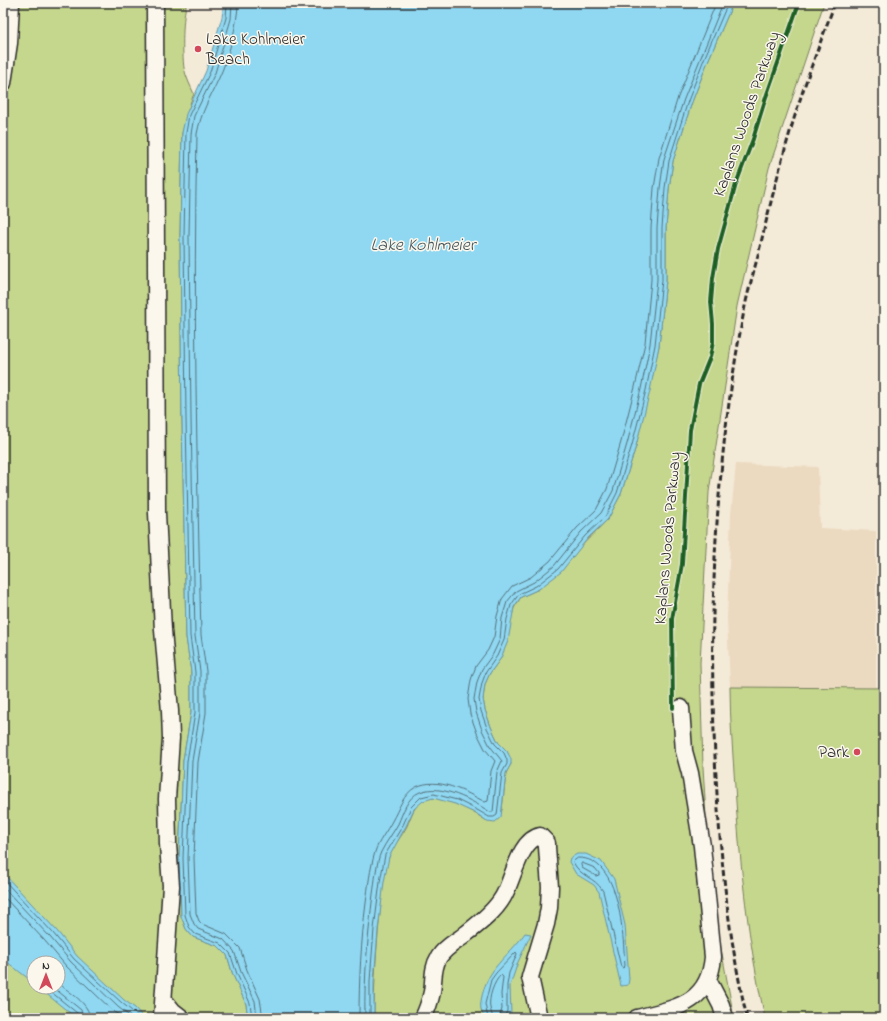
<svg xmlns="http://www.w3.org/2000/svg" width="887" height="1021" font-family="'Indie Flower',sans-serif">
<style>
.built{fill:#ebdac0}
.green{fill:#c5d78c;stroke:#78815c;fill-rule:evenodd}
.water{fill:#90d8f2;stroke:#6893a2}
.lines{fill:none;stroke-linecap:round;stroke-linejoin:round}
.shore{stroke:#53707b;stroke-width:1}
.minor-casing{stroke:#2b2b2b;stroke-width:19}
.minor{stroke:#fbf7ec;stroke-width:16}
.rail{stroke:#2b2b2b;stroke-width:3;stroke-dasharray:6 3;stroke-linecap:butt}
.cycleway-casing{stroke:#fbf7ec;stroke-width:6}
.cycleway{stroke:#1b5e20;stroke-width:4}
.poi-dot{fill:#d1495b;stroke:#fbf7ec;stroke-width:1.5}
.labels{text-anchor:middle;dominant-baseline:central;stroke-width:3;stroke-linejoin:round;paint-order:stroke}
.poi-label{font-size:17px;fill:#2b2b2b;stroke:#fbf7ec;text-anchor:start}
.street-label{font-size:17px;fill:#2b2b2b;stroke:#fbf7ec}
.water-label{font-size:18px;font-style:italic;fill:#44565d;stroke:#fbf7ec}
</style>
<rect width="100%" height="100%" fill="#f4ead8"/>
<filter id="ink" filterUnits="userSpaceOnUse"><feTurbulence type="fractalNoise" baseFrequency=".025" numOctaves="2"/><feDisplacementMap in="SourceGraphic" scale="8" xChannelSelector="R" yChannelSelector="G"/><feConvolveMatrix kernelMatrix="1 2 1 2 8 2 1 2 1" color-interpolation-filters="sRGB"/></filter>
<g filter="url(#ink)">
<path class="built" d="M 736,464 L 818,467 L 820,528 L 876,531 L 876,688 L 730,687 L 727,619 L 731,514 Z"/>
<path class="green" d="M 3,3 L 187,3 C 182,15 182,54 184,68 C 186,77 190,85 194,94 L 191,101 L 182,133 L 180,236 L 182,418 L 186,637 L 191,672 L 191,713 L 183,760 L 179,859 L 181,916 L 186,929 L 193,937 L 218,946 L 227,955 L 233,975 L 246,1004 L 248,1018 L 3,1018 ZM 34,963 L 58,963 L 58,987 L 34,987 Z
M 733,3 L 824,3 L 769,168 L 737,306 L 709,492 L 700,663 L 703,767 L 707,833 L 715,916 L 734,1018 L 374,1018 C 374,979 377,941 381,903 C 383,888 384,871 389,857 C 392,847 402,836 407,826 C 411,817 414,805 423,800 C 439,792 474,812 487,821 L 502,810 L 506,773 L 511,764 L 507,751 L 498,742 L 491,727 L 485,710 L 483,699 L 485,684 L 490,673 L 501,658 L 514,608 L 521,597 L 539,589 L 608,519 L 621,494 L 636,446 L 659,346 L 666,280 L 666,228 L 669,189 L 673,161 L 692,102 L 708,61 Z
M 730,687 L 884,688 L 884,1018 L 765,1018 C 748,942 740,865 735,787 C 733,754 730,720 730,687 Z"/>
<path class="water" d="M 224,3 L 733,3 L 708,61 L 692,102 L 673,161 L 669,189 L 666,228 L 666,280 L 659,346 L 650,391 L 636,446 L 621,494 L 608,519 L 588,538 L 561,572 L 539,589 L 521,597 L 514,607 L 508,641 L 501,658 L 490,673 L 485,684 L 483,699 L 485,710 L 491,727 L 498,742 L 507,751 L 511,759 L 511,764 L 506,773 L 501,817 L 495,822 L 487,821 L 477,814 L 455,804 L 433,798 L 423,801 L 414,809 L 406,826 L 389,857 L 384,882 L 378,930 L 374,981 L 374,1018 L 248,1018 L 246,1004 L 233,975 L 227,955 L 218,946 L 193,937 L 186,929 L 181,916 L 179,859 L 183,760 L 191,713 L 191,672 L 186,637 L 182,418 L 180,236 L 182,133 L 186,114 L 206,71 L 222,17 Z
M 577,854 L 586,854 L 601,861 L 614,879 L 625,925 L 629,979 L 628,985 L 621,986 L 599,892 L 594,885 L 576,874 L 569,862 L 570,858 Z
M 3,873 L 57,931 L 77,956 L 124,1000 L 135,1008 L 144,1018 L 76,1018 L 38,987 L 58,987 L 58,963 L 34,963 L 34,983 L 7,962 L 3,957 Z
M 525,933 L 531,934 L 518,962 L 510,986 L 511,1014 L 503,1018 L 486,1018 C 481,1014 480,1007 481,1001 C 487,966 507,959 525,933 Z"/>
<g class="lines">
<path class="shore" d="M 227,3 L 226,18 L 210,72 L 189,115 L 186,133 L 184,236 L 186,418 L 190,636 L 195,672 L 195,713 L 187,761 L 183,858 L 185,915 L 189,927 L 195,934 L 220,943 L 230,953 L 237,974 L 250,1003 L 252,1018
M 232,3 L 231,19 L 215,73 L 194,116 L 191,134 L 189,236 L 191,418 L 195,636 L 200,671 L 200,713 L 192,761 L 188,858 L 190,914 L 194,924 L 198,929 L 223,939 L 234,951 L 241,972 L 255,1001 L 257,1018
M 238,3 C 238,23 228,59 219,78 C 210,98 201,112 197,134 C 193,301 197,468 201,635 L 206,671 L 206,713 L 198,762 L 194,858 L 196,913 L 199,921 L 202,924 L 226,934 L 240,948 L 247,970 L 260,999 L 263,1018
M 578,858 C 621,857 623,936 625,966 L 623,968 L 621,967 L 603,891 C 594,876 581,878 573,862 Z
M 582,863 L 595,868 L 599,873 L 599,875 L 596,876 L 582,868 L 581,865 Z
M 3,879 L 53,933 L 74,959 L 122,1003 L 132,1011 L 139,1018
M 3,887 L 50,937 L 71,962 L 118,1007 L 132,1018
M 3,896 L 45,941 L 66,966 L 114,1012 L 124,1018
M 58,983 C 69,992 89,1003 90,1018
M 45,987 L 77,1013 L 79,1018
M 53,987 L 81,1010 L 83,1014 L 84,1018
M 359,1018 C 359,979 361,942 366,903 C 368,887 370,869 375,852 C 378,842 387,831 392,821 C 399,809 403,794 416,787 C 438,776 466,792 485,802 L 488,801 L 491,771 L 495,761 L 485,749 L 477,733 L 470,714 L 468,699 L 471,680 L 476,666 L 488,650 L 494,637 L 497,616 L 502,599 L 512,586 L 531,577 L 550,561 L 577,528 L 596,510 L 607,489 L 621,442 L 635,387 L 645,343 L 651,280 L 651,228 L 654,188 L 659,158 L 678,97 L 716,3
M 365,1018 C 364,976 368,935 373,894 C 375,882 376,863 381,852 C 386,842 393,833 398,824 C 403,813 407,797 420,792 C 441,783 473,801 490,812 L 493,812 L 497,772 L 502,761 L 490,746 L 482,730 L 476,712 L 474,699 L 477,682 L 482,669 L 493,654 L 500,639 L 502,618 L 507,602 L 516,591 L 534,582 L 554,566 L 581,532 L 601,513 L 613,491 L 627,444 L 641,389 L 650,344 L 657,280 L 657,228 L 660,188 L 664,159 L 684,99 L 723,3
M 370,1018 L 370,981 L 374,929 L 380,882 L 385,855 L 403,825 L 411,807 L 421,797 L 434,794 L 457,800 L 479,811 L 489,817 L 494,817 L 497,815 L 502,773 L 507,764 L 507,760 L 504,753 L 495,744 L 487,728 L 481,711 L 479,699 L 482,683 L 486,672 L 497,656 L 504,640 L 507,619 L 511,605 L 519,594 L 536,586 L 558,569 L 585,536 L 605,517 L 617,493 L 632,445 L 646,390 L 655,345 L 662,280 L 662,228 L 665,188 L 669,161 L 688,101 L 704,59 L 728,3
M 488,1018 L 485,1004 L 491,980 L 496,973 L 516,952 L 517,954 L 509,973 L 507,985 L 507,1011 L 504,1018
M 493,1018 C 492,1014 491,1012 490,1008 C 488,998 494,981 501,975 L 503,977 L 501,994 L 502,1009 L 499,1018"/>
<defs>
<path id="minor" d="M 155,3 L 157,513 L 163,630 L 170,711 L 171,738 L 167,799 L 168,844 L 171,886 L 162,1018
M 3,83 L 9,43 L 11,3
M 708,980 L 721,1005 L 725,1018
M 164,1000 L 173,1011 L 182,1018
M 423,1018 C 427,1010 430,1001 432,992 C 434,980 432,968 439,957 C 446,946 458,941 467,933 C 480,923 495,911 503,897 C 513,881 519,840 540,836 L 547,843 L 547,847 L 550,887 L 549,908 L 546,924 L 530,977 L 539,1018
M 637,1018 C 676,1008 709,1004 713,957 L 702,846 L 690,773 L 684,751 L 681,708"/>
</defs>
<use href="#minor" class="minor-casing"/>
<use href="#minor" class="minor"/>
<path class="rail" d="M 747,1018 C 727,932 719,844 715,756 C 708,607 716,457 744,311 C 748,291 754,271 759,251 C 773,192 788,133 808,76 C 817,51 826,27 835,3"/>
<defs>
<path id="cycleway" d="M 673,708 L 672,619 L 682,564 L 690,430 L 699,384 L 710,357 L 713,342 L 713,324 L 711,302 L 713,278 L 718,249 L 736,184 L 753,139 L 766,97 L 799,3"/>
</defs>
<use href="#cycleway" class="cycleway-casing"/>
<use href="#cycleway" class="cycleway"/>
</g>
</g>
<g class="poi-dot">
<circle cx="198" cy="49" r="4"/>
<circle cx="857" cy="752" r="4"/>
</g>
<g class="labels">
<g class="poi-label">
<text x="206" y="39">Lake Kohlmeier<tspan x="206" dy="20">Beach</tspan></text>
<text x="849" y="752" text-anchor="end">Park</text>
</g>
<g class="street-label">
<text transform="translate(747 114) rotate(-71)">Kaplans Woods Parkway</text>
<text transform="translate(668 538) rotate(-85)">Kaplans Woods Parkway</text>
</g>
<g class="water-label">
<text x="423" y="246">Lake Kohlmeier</text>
</g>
</g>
<rect width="887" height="1021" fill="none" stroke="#fbf7ec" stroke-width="16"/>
<rect x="8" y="8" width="871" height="1005" fill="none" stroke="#2b2b2b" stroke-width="1.5" filter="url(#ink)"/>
<g transform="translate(46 975)"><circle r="19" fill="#fbf7ec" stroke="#a8a59f"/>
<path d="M0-3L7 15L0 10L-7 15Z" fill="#d1495b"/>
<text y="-6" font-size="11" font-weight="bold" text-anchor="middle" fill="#2b2b2b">N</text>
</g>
</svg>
